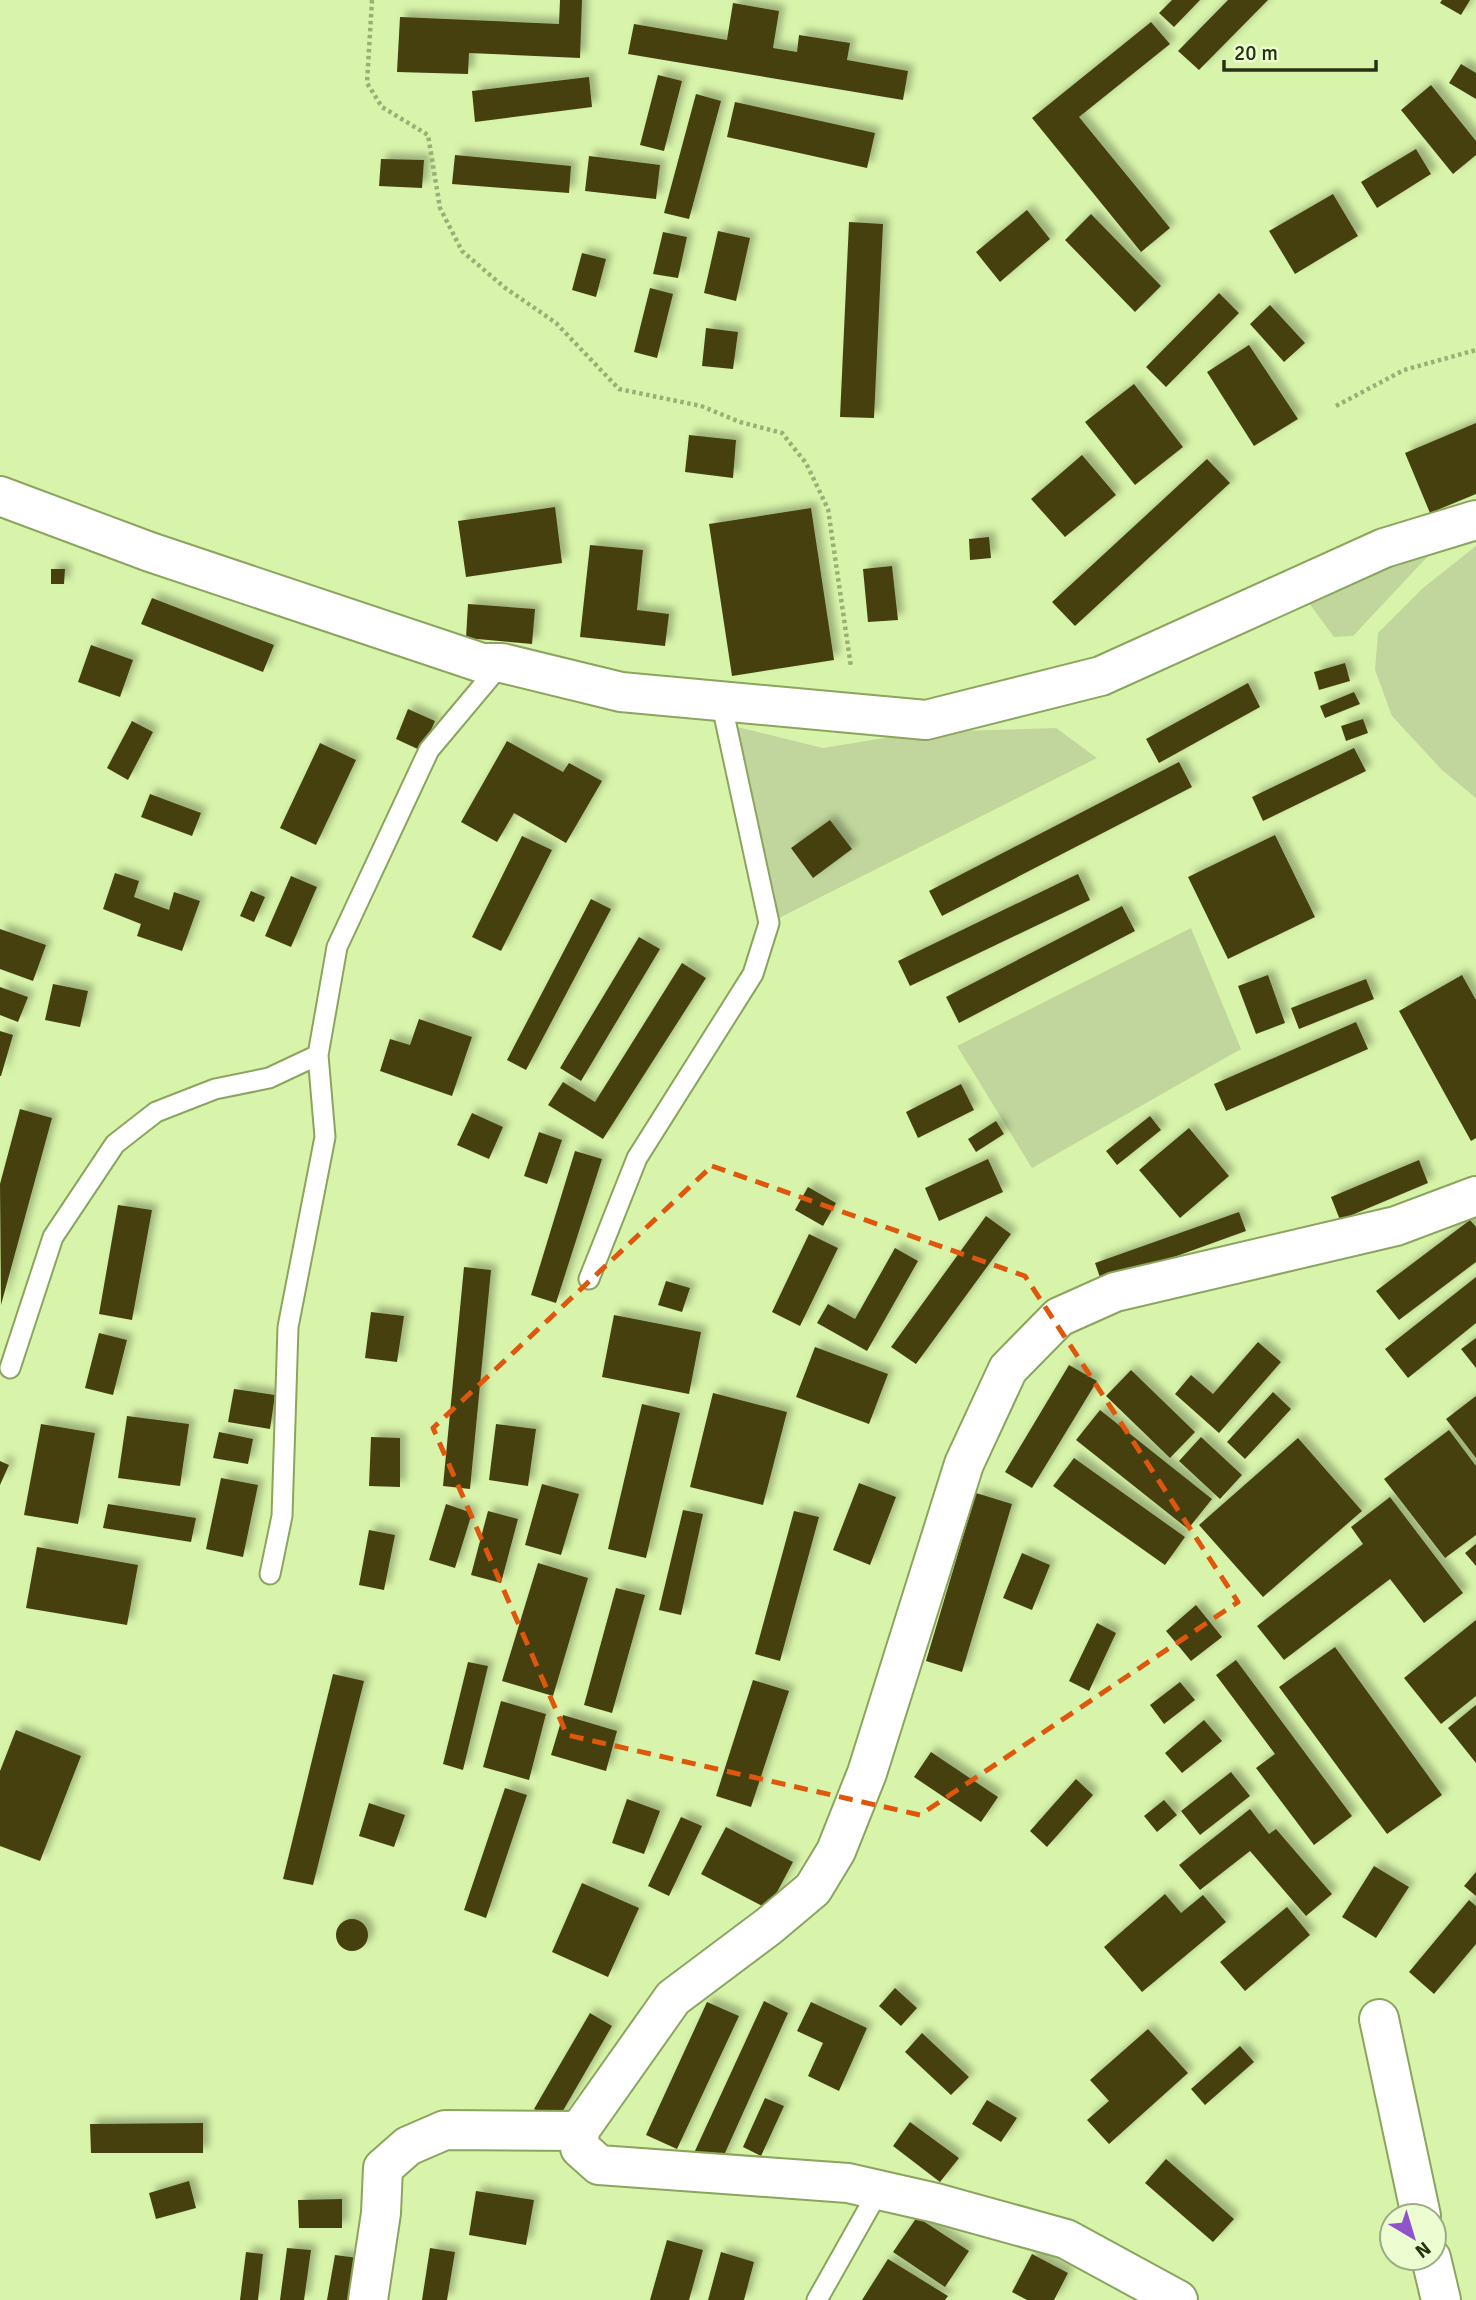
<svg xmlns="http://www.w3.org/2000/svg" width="1476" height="2300" font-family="Signika,sans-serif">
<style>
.green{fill:#c0d69c}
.building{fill:#44410f;filter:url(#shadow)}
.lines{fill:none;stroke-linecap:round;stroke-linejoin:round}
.lane-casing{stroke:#8ba45e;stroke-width:23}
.street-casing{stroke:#8ba45e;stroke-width:42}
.path{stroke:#99af75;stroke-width:4.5;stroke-dasharray:3.5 3.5;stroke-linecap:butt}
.lane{stroke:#fff;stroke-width:19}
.street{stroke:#fff;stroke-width:38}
.marked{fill:none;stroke:#de570c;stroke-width:5;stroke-dasharray:14 9;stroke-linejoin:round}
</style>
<defs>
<filter id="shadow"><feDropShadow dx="6" dy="-6" stdDeviation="3.5" flood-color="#0004"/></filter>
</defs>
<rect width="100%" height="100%" fill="#d8f4aa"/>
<path class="green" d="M 1476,546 L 1476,798 L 1442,770 L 1392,716 L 1375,670 L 1378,633 L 1423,588 Z
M 1430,554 L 1353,636 L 1334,637 L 1303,595 L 1365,571 Z
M 737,727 L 823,748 L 921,732 L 1056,728 L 1097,758 L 779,918 Z
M 1191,928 L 1241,1049 L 1032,1168 L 957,1046 Z"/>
<path class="building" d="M 560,0 L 582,0 L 580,58 L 469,53 L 468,74 L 397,72 L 400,17 L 559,24 Z
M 1172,0 L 1200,0 L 1174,27 L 1159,13 Z
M 1228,0 L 1268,0 L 1199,70 L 1178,51 Z
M 1442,0 L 1470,0 L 1461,15 L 1440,3 Z
M 733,3 L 779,11 L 773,48 L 797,52 L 799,35 L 850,43 L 847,60 L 908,71 L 903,100 L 628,54 L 634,24 L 727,40 Z
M 1151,22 L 1170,44 L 1079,117 L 1170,228 L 1141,252 L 1032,118 Z
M 1461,64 L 1476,73 L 1476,99 L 1449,83 Z
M 658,75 L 682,81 L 664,151 L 640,145 Z
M 589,77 L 592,107 L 475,122 L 472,91 Z
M 1431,85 L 1476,141 L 1476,155 L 1453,174 L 1401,110 Z
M 696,94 L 721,101 L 689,219 L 664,213 Z
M 735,102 L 875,133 L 867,168 L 727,137 Z
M 1416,149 L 1431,174 L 1377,208 L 1361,182 Z
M 455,155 L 571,166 L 569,193 L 452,184 Z
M 589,156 L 660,165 L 656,199 L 585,191 Z
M 381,159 L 424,160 L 422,188 L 379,186 Z
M 1333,194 L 1358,236 L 1295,274 L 1269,231 Z
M 1027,210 L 1050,239 L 1000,282 L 976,252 Z
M 1091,214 L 1161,286 L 1135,312 L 1065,240 Z
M 849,222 L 883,224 L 874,418 L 840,417 Z
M 718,231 L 750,238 L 736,301 L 704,293 Z
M 663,232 L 687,237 L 678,278 L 653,274 Z
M 582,253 L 606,259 L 596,297 L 572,290 Z
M 650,288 L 673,294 L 657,358 L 634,352 Z
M 1219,293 L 1239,313 L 1166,387 L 1146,367 Z
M 1270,305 L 1305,343 L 1284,362 L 1250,324 Z
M 706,328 L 738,332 L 733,369 L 702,366 Z
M 1249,345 L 1298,419 L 1254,446 L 1207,372 Z
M 1134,384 L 1183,447 L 1135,485 L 1085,422 Z
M 1476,423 L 1476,494 L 1430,513 L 1405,453 Z
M 689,435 L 736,440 L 733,478 L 685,472 Z
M 1082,455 L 1116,495 L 1065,537 L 1031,499 Z
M 1207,459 L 1230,483 L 1075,626 L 1052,602 Z
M 555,507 L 562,563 L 466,577 L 458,521 Z
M 811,508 L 834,660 L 732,676 L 709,524 Z
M 989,537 L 991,558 L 970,560 L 969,539 Z
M 590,545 L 643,550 L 637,610 L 669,614 L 665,646 L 580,637 Z
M 892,566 L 898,620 L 868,622 L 863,569 Z
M 51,569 L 65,569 L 64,584 L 51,584 Z
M 152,598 L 274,645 L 263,672 L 141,624 Z
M 468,604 L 535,609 L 532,644 L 466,638 Z
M 91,645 L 133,660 L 120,697 L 78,682 Z
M 1345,663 L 1350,681 L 1319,690 L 1314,672 Z
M 1248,683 L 1260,707 L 1159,763 L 1146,739 Z
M 1354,692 L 1360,704 L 1325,718 L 1320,706 Z
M 408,709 L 435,721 L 422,751 L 396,739 Z
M 1363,719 L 1368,733 L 1346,741 L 1341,726 Z
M 132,721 L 153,732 L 128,780 L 107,768 Z
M 507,741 L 563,772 L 569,763 L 602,781 L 566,843 L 514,813 L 497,842 L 461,822 Z
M 320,743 L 356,760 L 316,845 L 280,828 Z
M 1354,748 L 1366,771 L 1263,821 L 1252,797 Z
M 1179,762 L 1192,787 L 942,916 L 929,891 Z
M 150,794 L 201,813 L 192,836 L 141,817 Z
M 830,820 L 852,849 L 813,878 L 791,848 Z
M 1275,835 L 1315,917 L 1228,959 L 1188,877 Z
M 522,836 L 552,850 L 501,951 L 472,937 Z
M 115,873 L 139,881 L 134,897 L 169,910 L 174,892 L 200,901 L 182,951 L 137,936 L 141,924 L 103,909 Z
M 1078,874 L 1090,900 L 910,986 L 898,961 Z
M 291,876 L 317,887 L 291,947 L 265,936 Z
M 251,891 L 265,897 L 254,922 L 240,916 Z
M 591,899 L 611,909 L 526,1070 L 507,1060 Z
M 1122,906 L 1135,931 L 959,1023 L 946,997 Z
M 0,929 L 46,945 L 33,981 L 0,969 Z
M 639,937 L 660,949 L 581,1081 L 560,1068 Z
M 682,963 L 706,978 L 603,1139 L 548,1105 L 563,1082 L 595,1102 Z
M 1268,975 L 1285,1023 L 1256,1034 L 1238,986 Z
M 1462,975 L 1476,1000 L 1476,1138 L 1471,1141 L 1399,1011 Z
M 1366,979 L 1374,999 L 1299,1029 L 1291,1008 Z
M 53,984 L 88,991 L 80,1027 L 45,1020 Z
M 0,987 L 28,997 L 18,1022 L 0,1015 Z
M 419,1019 L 472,1037 L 452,1096 L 380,1071 L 390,1039 L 410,1045 Z
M 1356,1022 L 1368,1049 L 1226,1111 L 1214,1084 Z
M 0,1031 L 13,1035 L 1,1076 L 0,1076 Z
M 961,1084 L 974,1110 L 918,1138 L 906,1112 Z
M 20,1109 L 52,1118 L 1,1305 L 0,1184 Z
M 472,1113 L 503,1127 L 489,1159 L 457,1145 Z
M 1150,1116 L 1161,1130 L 1117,1165 L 1106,1151 Z
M 996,1121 L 1004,1134 L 976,1152 L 968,1139 Z
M 1189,1128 L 1229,1176 L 1180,1218 L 1139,1170 Z
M 539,1132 L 562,1140 L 547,1184 L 524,1176 Z
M 575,1151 L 602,1159 L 556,1303 L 531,1295 Z
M 988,1159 L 1003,1192 L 939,1221 L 925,1188 Z
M 1419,1160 L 1428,1183 L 1340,1220 L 1331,1197 Z
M 808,1187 L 836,1203 L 823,1226 L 795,1210 Z
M 118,1205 L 152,1210 L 132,1320 L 99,1314 Z
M 1239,1212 L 1246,1231 L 1102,1283 L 1095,1263 Z
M 986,1216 L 1011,1234 L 916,1364 L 891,1347 Z
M 1470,1220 L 1476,1227 L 1476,1262 L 1399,1320 L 1376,1291 Z
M 809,1234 L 838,1248 L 800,1326 L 772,1312 Z
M 895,1248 L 918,1261 L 867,1351 L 817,1323 L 828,1304 L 855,1319 Z
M 464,1267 L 491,1270 L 470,1489 L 443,1486 Z
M 1476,1277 L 1476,1323 L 1408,1378 L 1385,1349 Z
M 666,1281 L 690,1288 L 682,1312 L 658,1305 Z
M 371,1312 L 404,1316 L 397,1362 L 365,1358 Z
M 614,1315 L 701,1332 L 689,1394 L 602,1377 Z
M 99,1333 L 127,1340 L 113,1395 L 85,1388 Z
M 1476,1338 L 1476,1368 L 1461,1349 Z
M 1258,1342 L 1281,1362 L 1219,1433 L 1175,1394 L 1191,1375 L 1213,1394 Z
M 815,1347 L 888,1374 L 869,1424 L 796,1397 Z
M 1069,1365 L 1097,1381 L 1032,1488 L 1005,1472 Z
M 1131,1370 L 1195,1432 L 1170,1458 L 1106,1396 Z
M 234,1389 L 275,1395 L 270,1429 L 228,1422 Z
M 1273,1392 L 1291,1409 L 1245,1459 L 1227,1442 Z
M 713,1393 L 787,1412 L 763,1505 L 690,1487 Z
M 1476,1396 L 1476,1458 L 1446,1419 Z
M 642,1404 L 680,1413 L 646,1558 L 608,1549 Z
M 1100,1410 L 1212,1499 L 1188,1529 L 1076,1440 Z
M 127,1416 L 189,1424 L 180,1486 L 118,1478 Z
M 41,1424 L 95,1433 L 78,1524 L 24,1515 Z
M 496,1424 L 536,1429 L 528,1486 L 489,1480 Z
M 1449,1430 L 1476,1466 L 1476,1535 L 1445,1558 L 1384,1479 Z
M 219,1432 L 253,1439 L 248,1464 L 213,1458 Z
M 371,1437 L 400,1438 L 400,1487 L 369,1486 Z
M 1201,1437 L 1242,1475 L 1220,1499 L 1179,1461 Z
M 1298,1438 L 1362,1511 L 1263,1597 L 1199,1525 Z
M 1074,1458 L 1185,1537 L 1165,1565 L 1053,1486 Z
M 0,1461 L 9,1465 L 0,1485 Z
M 221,1478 L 258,1485 L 243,1557 L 206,1549 Z
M 859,1483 L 896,1497 L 870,1565 L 833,1550 Z
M 542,1484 L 579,1494 L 561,1555 L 525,1545 Z
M 976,1493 L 1012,1504 L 962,1672 L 926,1661 Z
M 1390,1497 L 1463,1593 L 1424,1623 L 1390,1579 L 1284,1660 L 1257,1626 L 1363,1544 L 1351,1527 Z
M 108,1504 L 196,1518 L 191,1542 L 103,1528 Z
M 446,1504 L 472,1513 L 455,1568 L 429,1560 Z
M 683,1510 L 703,1514 L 681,1615 L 659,1610 Z
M 488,1511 L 518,1519 L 501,1583 L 471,1575 Z
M 794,1511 L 819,1517 L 780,1661 L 755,1654 Z
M 369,1530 L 395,1535 L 384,1590 L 359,1585 Z
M 1476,1544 L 1476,1566 L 1465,1553 Z
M 37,1547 L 138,1565 L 127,1625 L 26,1608 Z
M 1022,1553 L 1050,1565 L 1032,1610 L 1003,1598 Z
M 538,1563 L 588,1578 L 553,1696 L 502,1681 Z
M 616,1588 L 645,1595 L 612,1713 L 584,1705 Z
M 1196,1605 L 1222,1637 L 1191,1661 L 1166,1631 Z
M 1476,1620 L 1476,1696 L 1441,1724 L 1404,1678 Z
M 1097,1623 L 1116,1633 L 1089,1691 L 1069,1681 Z
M 1335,1647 L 1442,1795 L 1387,1834 L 1279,1687 Z
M 1236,1660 L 1352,1816 L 1314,1845 L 1256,1768 L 1275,1754 L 1216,1675 Z
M 468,1662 L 488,1666 L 463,1770 L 443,1764 Z
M 333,1674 L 364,1681 L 313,1885 L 283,1879 Z
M 753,1680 L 789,1691 L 751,1807 L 716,1796 Z
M 1180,1682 L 1195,1700 L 1164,1724 L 1150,1705 Z
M 501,1701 L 546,1714 L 529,1780 L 483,1767 Z
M 1476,1705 L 1476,1763 L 1448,1728 Z
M 563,1715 L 617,1731 L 606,1771 L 551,1755 Z
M 1204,1720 L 1222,1741 L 1182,1773 L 1165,1753 Z
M 16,1730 L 81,1756 L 40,1861 L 0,1846 L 0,1771 Z
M 931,1752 L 998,1797 L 981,1822 L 914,1777 Z
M 1231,1772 L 1250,1796 L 1200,1835 L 1181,1811 Z
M 1076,1779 L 1093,1795 L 1047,1847 L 1030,1831 Z
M 505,1788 L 527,1795 L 486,1918 L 464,1910 Z
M 627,1799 L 660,1811 L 644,1854 L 612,1843 Z
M 1164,1800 L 1177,1815 L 1157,1832 L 1144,1816 Z
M 369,1803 L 405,1815 L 394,1847 L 359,1836 Z
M 1250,1809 L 1269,1834 L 1276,1829 L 1332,1894 L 1306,1916 L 1250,1851 L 1200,1890 L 1179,1865 Z
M 681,1817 L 702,1826 L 669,1896 L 648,1886 Z
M 726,1827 L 793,1862 L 768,1909 L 701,1874 Z
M 1374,1866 L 1409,1887 L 1376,1938 L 1342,1917 Z
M 1476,1872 L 1476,1896 L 1464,1886 Z
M 582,1883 L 639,1908 L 608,1977 L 552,1952 Z
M 1165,1894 L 1181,1913 L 1203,1895 L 1226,1922 L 1142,1992 L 1104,1947 Z
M 1469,1900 L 1476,1906 L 1476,1944 L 1434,1994 L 1409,1972 Z
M 1287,1907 L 1310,1935 L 1245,1991 L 1220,1962 Z
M336 1935a16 16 0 1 1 32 0a16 16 0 1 1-32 0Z
M 895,1988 L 917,2008 L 901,2026 L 879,2006 Z
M 764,2001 L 788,2013 L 720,2164 L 694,2153 Z
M 707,2002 L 739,2016 L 677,2149 L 646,2135 Z
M 811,2002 L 867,2028 L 839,2091 L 808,2076 L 823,2043 L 797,2031 Z
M 590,2013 L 612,2026 L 557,2121 L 534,2109 Z
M 1148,2029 L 1188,2073 L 1109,2144 L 1087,2120 L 1109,2101 L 1090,2080 Z
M 922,2033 L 969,2077 L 951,2095 L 905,2052 Z
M 1240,2046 L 1254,2062 L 1205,2105 L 1191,2089 Z
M 765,2098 L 784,2106 L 761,2156 L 743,2147 Z
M 987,2100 L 1017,2118 L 1001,2142 L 972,2124 Z
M 910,2122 L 959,2158 L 940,2182 L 893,2146 Z
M 203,2123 L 203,2153 L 91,2153 L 90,2124 Z
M 1166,2159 L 1234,2219 L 1213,2242 L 1145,2183 Z
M 189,2181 L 196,2208 L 156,2219 L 149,2193 Z
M 476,2191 L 534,2200 L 526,2245 L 469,2235 Z
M 342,2199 L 342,2228 L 299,2228 L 298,2200 Z
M 917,2217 L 969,2251 L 945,2287 L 893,2252 Z
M 667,2240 L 703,2250 L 689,2300 L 650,2300 Z
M 287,2248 L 311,2250 L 304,2300 L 280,2300 Z
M 430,2248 L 455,2252 L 447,2300 L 422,2300 Z
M 246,2252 L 263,2254 L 258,2300 L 240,2300 Z
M 721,2252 L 754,2262 L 744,2300 L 708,2300 Z
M 1032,2254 L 1068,2273 L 1054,2300 L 1027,2300 L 1012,2292 Z
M 335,2255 L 358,2258 L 350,2300 L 327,2300 Z
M 888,2259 L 948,2296 L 945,2300 L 862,2300 Z"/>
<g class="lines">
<defs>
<path id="lane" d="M 589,1279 L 637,1158 L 753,974 L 769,923 L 721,701
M 10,1368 L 53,1237 L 115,1144 L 156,1112 L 215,1089 L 269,1078 L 318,1055
M 270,1574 L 282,1516 L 288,1327 L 325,1137 L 318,1055 L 337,947 L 429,750 L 502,663
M 817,2300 L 879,2190"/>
<path id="street" d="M 0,496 L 150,552 L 482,663 L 502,663 L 621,692 L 926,720 L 1101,676 L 1384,548 L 1476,520
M 1379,2019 L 1421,2216
M 1431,2258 L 1441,2300
M 368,2300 L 381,2213 L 383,2168 L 408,2146 L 445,2130 L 579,2131
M 1178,2300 L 1066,2239 L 936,2203 L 848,2183 L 599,2165 L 580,2148 L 579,2131 L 673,1998 L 769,1926 L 813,1889 L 836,1851 L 867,1773 L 964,1464 L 1008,1369 L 1059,1317 L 1115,1292 L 1396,1226 L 1476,1196"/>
</defs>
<use href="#lane" class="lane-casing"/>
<use href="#street" class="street-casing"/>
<path class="path" d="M 372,0 L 367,83 L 382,107 L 428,135 L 440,208 L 462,251 L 504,287 L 556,323 L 619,389 L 701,406 L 740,422 L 782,433 L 806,463 L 828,509 L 851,667
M 1336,406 L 1404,370 L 1476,350"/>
<use href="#lane" class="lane"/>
<use href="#street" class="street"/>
</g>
<path class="marked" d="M 712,1166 L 1025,1276 L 1238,1602 L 920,1815 L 567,1735 L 433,1428 Z"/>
<g transform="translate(1413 2237) rotate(142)"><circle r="33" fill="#ebfdd1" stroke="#9dac85" stroke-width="2"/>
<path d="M0-5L12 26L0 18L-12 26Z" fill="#9053c9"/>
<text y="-10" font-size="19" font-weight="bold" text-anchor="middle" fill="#273214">N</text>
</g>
<path d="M1224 60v10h152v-10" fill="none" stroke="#273214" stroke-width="3.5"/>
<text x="1234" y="60" font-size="21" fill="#273214" stroke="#ebfdd1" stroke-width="5" paint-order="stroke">20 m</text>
</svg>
